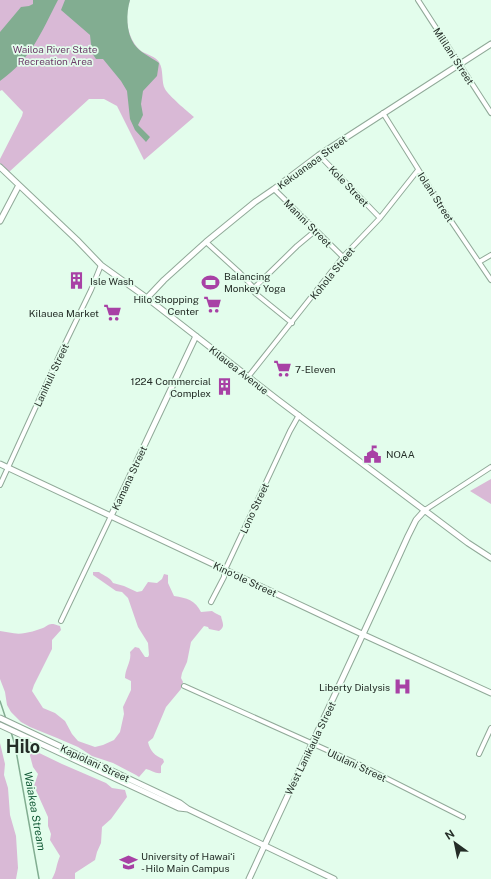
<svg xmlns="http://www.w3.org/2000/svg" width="491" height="879" font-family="'Public Sans',sans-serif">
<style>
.green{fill:#d9b9d6}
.water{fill:#82ad91}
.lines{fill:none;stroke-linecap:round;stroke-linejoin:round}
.stream{stroke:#82ad91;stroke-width:1.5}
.minor-casing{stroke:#90a998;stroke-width:6}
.tertiary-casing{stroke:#90a998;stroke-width:7}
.minor{stroke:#fff;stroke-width:4}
.tertiary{stroke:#fff;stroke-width:5}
.labels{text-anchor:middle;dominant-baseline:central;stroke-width:3.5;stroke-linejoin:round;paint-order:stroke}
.park-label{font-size:10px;fill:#6c3c69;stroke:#e3fdec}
.street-label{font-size:10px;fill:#242d27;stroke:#e3fdec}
.poi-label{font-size:10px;fill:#242d27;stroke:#e3fdec;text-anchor:start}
.water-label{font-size:11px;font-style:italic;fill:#115935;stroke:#e3fdec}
.town-label{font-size:18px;font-weight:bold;fill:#242d27;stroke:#e3fdec}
</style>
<rect width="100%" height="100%" fill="#e3fdec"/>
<path class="green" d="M 0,0 L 130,0 C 124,17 127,39 141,51 C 146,54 156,57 159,62 C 164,70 161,82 165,89 C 169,96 187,111 194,117 L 144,160 L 117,106 L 104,99 L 89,99 L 9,172 L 0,163 L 0,159 L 22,116 L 23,112 L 2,90 L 0,91 Z
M 491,479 L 491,504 L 470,491 Z
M 93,572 L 99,572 C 104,576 110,577 113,583 L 124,586 L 137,592 L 142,591 L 148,582 L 157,583 L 162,579 L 164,574 L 168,575 L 168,583 L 174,596 C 187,598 195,600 201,612 L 212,611 L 215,613 L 221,616 C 222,622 226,627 219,631 L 209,629 L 208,627 L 204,626 L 191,642 L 187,662 L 182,673 L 181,678 L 183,682 L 181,689 L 166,707 L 153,738 L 148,742 C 150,751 155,756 163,759 L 164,762 L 161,766 L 161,773 C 156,774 151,770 146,769 L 139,777 L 136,775 L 113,763 L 92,756 L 78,747 L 57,738 L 30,727 L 21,722 L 11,712 L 7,705 L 5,692 L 0,679 L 0,631 C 8,632 16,635 25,633 C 30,632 35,631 40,629 C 50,626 47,621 60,626 L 61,630 L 52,640 L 52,649 L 34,685 L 32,691 L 43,708 L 55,713 L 65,721 L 72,734 L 78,741 L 95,747 L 103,745 L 114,740 L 120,732 L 124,714 L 123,707 L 131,690 L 131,681 L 125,678 C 125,668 132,661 130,652 L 135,647 L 139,648 L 145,657 L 148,657 L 149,655 L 148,643 L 138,627 L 128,598 L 122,592 L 116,591 L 93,575 Z
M 0,743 L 5,764 L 4,775 L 8,788 L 10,815 L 16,836 L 18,868 L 16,879 L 0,879 Z
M 33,750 L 62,764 L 106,783 L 112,788 L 125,790 L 127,797 L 111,819 L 102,827 L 101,843 L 97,852 L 95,860 L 75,873 L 75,879 L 52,879 C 57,870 56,865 60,856 L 50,840 L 51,834 L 48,826 L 48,817 L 34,786 L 38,774 L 33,767 L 29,752 Z"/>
<path class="water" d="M 33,0 L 58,0 C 41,33 31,59 0,81 L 0,32 L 21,7 L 29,6 L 33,4 Z
M 65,0 L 130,0 C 126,13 126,32 134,44 C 139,52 151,57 159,63 L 157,76 L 143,91 L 141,104 L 143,115 L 138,125 L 150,137 L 146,142 L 135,130 L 130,119 L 127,91 L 121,81 L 103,59 L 96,59 L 92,53 L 90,35 L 61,10 Z"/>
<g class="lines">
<path class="stream" d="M 0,701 L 6,719
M 11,732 L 15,745 L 39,879"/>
<defs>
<path id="minor" d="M 418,0 L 491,113
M 383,113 L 445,212 L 491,280
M 319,155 L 380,218
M 274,189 L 343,257
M 206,242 L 240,273 L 254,288 L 253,290 L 255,293 L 292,323
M 479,262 L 491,255
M 254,288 L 297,246 L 315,231
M 248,377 L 343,257 L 380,218 L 418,170
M 0,485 L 60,354 L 91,290 L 101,265
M 425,510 L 491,467
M 211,602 L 224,577 L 224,572 L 290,431 L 299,415
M 61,621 L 111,516
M 184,686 L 358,764 L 463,817
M 479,754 L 491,728"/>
<path id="tertiary" d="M 0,167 L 77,240 L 101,265 L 147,298 L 278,400 L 468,543 L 491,558
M 0,221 L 19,185
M 147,298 L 164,280 L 206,242 L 255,202 L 274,189 L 319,155 L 491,44
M 0,464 L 364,635 L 491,693
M 111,516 L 196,336
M 0,718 L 180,803 L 188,809 L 334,879
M 0,725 L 179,808 L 188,809
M 249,879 C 302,764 356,651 408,536 L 416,520 L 425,510"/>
</defs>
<use href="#minor" class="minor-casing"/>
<use href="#tertiary" class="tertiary-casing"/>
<use href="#minor" class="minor"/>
<use href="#tertiary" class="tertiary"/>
</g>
<defs>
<symbol id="building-bare" viewBox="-9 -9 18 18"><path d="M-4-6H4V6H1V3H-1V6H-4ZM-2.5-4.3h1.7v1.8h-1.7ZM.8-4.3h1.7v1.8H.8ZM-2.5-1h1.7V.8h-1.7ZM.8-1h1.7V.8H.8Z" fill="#a841a5" stroke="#e3fdec" stroke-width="2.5" paint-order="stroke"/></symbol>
<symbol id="stadium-bare" viewBox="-9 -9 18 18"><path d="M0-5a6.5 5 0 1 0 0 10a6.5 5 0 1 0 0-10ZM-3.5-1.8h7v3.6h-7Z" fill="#a841a5" stroke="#e3fdec" stroke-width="2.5" paint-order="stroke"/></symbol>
<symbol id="supermarket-bare" viewBox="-9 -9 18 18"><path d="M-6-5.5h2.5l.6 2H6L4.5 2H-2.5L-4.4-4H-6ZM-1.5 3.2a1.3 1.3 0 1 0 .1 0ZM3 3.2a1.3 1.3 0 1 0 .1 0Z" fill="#a841a5" stroke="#e3fdec" stroke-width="2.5" paint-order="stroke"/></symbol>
<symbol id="civic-bare" viewBox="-9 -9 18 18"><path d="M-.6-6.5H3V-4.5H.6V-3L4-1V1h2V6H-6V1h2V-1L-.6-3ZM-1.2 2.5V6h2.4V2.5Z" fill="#a841a5" stroke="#e3fdec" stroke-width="2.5" paint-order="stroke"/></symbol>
<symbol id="hospital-bare" viewBox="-9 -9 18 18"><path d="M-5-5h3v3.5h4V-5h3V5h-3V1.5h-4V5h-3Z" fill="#a841a5" stroke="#e3fdec" stroke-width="2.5" paint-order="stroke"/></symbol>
<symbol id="university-bare" viewBox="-9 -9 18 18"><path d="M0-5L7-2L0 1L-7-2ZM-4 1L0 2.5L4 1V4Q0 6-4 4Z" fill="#a841a5" stroke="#e3fdec" stroke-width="2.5" paint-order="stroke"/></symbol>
</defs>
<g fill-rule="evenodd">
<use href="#building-bare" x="64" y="268" width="25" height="25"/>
<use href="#stadium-bare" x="198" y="270" width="25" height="25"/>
<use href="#supermarket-bare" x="200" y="292" width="25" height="25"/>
<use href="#supermarket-bare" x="100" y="300" width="25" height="25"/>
<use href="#supermarket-bare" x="270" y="356" width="25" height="25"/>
<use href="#building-bare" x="212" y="374" width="25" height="25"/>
<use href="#civic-bare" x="360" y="442" width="25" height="25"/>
<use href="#hospital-bare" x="390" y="674" width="25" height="25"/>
<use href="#university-bare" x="116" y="850" width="25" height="25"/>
</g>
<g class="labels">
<g class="park-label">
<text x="55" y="49">Wailoa River State<tspan x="55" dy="12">Recreation Area</tspan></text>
</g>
<g class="street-label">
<text transform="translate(454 56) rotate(57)">Mililani Street</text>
<text transform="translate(312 162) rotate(-36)">Kekuanaoa Street</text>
<text transform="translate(349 186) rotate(46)">Kole Street</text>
<text transform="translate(436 197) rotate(57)">Iolani Street</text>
<text transform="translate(308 223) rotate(45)">Manini Street</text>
<text transform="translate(332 273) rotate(-51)">Kohola Street</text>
<text transform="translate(239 370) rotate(38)">Kilauea Avenue</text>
<text transform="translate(51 375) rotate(-65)">Lanihuli Street</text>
<text transform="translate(129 478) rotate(-65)">Kamana Street</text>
<text transform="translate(254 508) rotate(-65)">Lono Street</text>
<text transform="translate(245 579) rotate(25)">Kinoʻole Street</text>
<text transform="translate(310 748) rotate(-64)">West Lanikaula Street</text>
<text transform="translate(95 763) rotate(25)">Kapiolani Street</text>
<text transform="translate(357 765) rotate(25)">Ululani Street</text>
</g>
<g class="poi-label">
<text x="224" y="276">Balancing<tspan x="224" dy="12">Monkey Yoga</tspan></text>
<text x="90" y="281">Isle Wash</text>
<text x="199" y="299" text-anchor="end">Hilo Shopping<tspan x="199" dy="12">Center</tspan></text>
<text x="99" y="313" text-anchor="end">Kilauea Market</text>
<text x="295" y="369">7-Eleven</text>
<text x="211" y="381" text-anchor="end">1224 Commercial<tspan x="211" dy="12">Complex</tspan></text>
<text x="386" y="454">NOAA</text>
<text x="390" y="687" text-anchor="end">Liberty Dialysis</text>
<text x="141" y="856">University of Hawaiʻi<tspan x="141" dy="12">- Hilo Main Campus</tspan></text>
</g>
<g class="water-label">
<text transform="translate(35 811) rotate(80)">Waiakea Stream</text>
</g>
<g class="town-label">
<text x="23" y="746">Hilo</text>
</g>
</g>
<g transform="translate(455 843) rotate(327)" stroke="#e3fdec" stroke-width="3" paint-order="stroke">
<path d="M0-3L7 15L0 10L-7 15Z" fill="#242d27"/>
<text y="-6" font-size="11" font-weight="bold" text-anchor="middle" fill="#242d27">N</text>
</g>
</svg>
